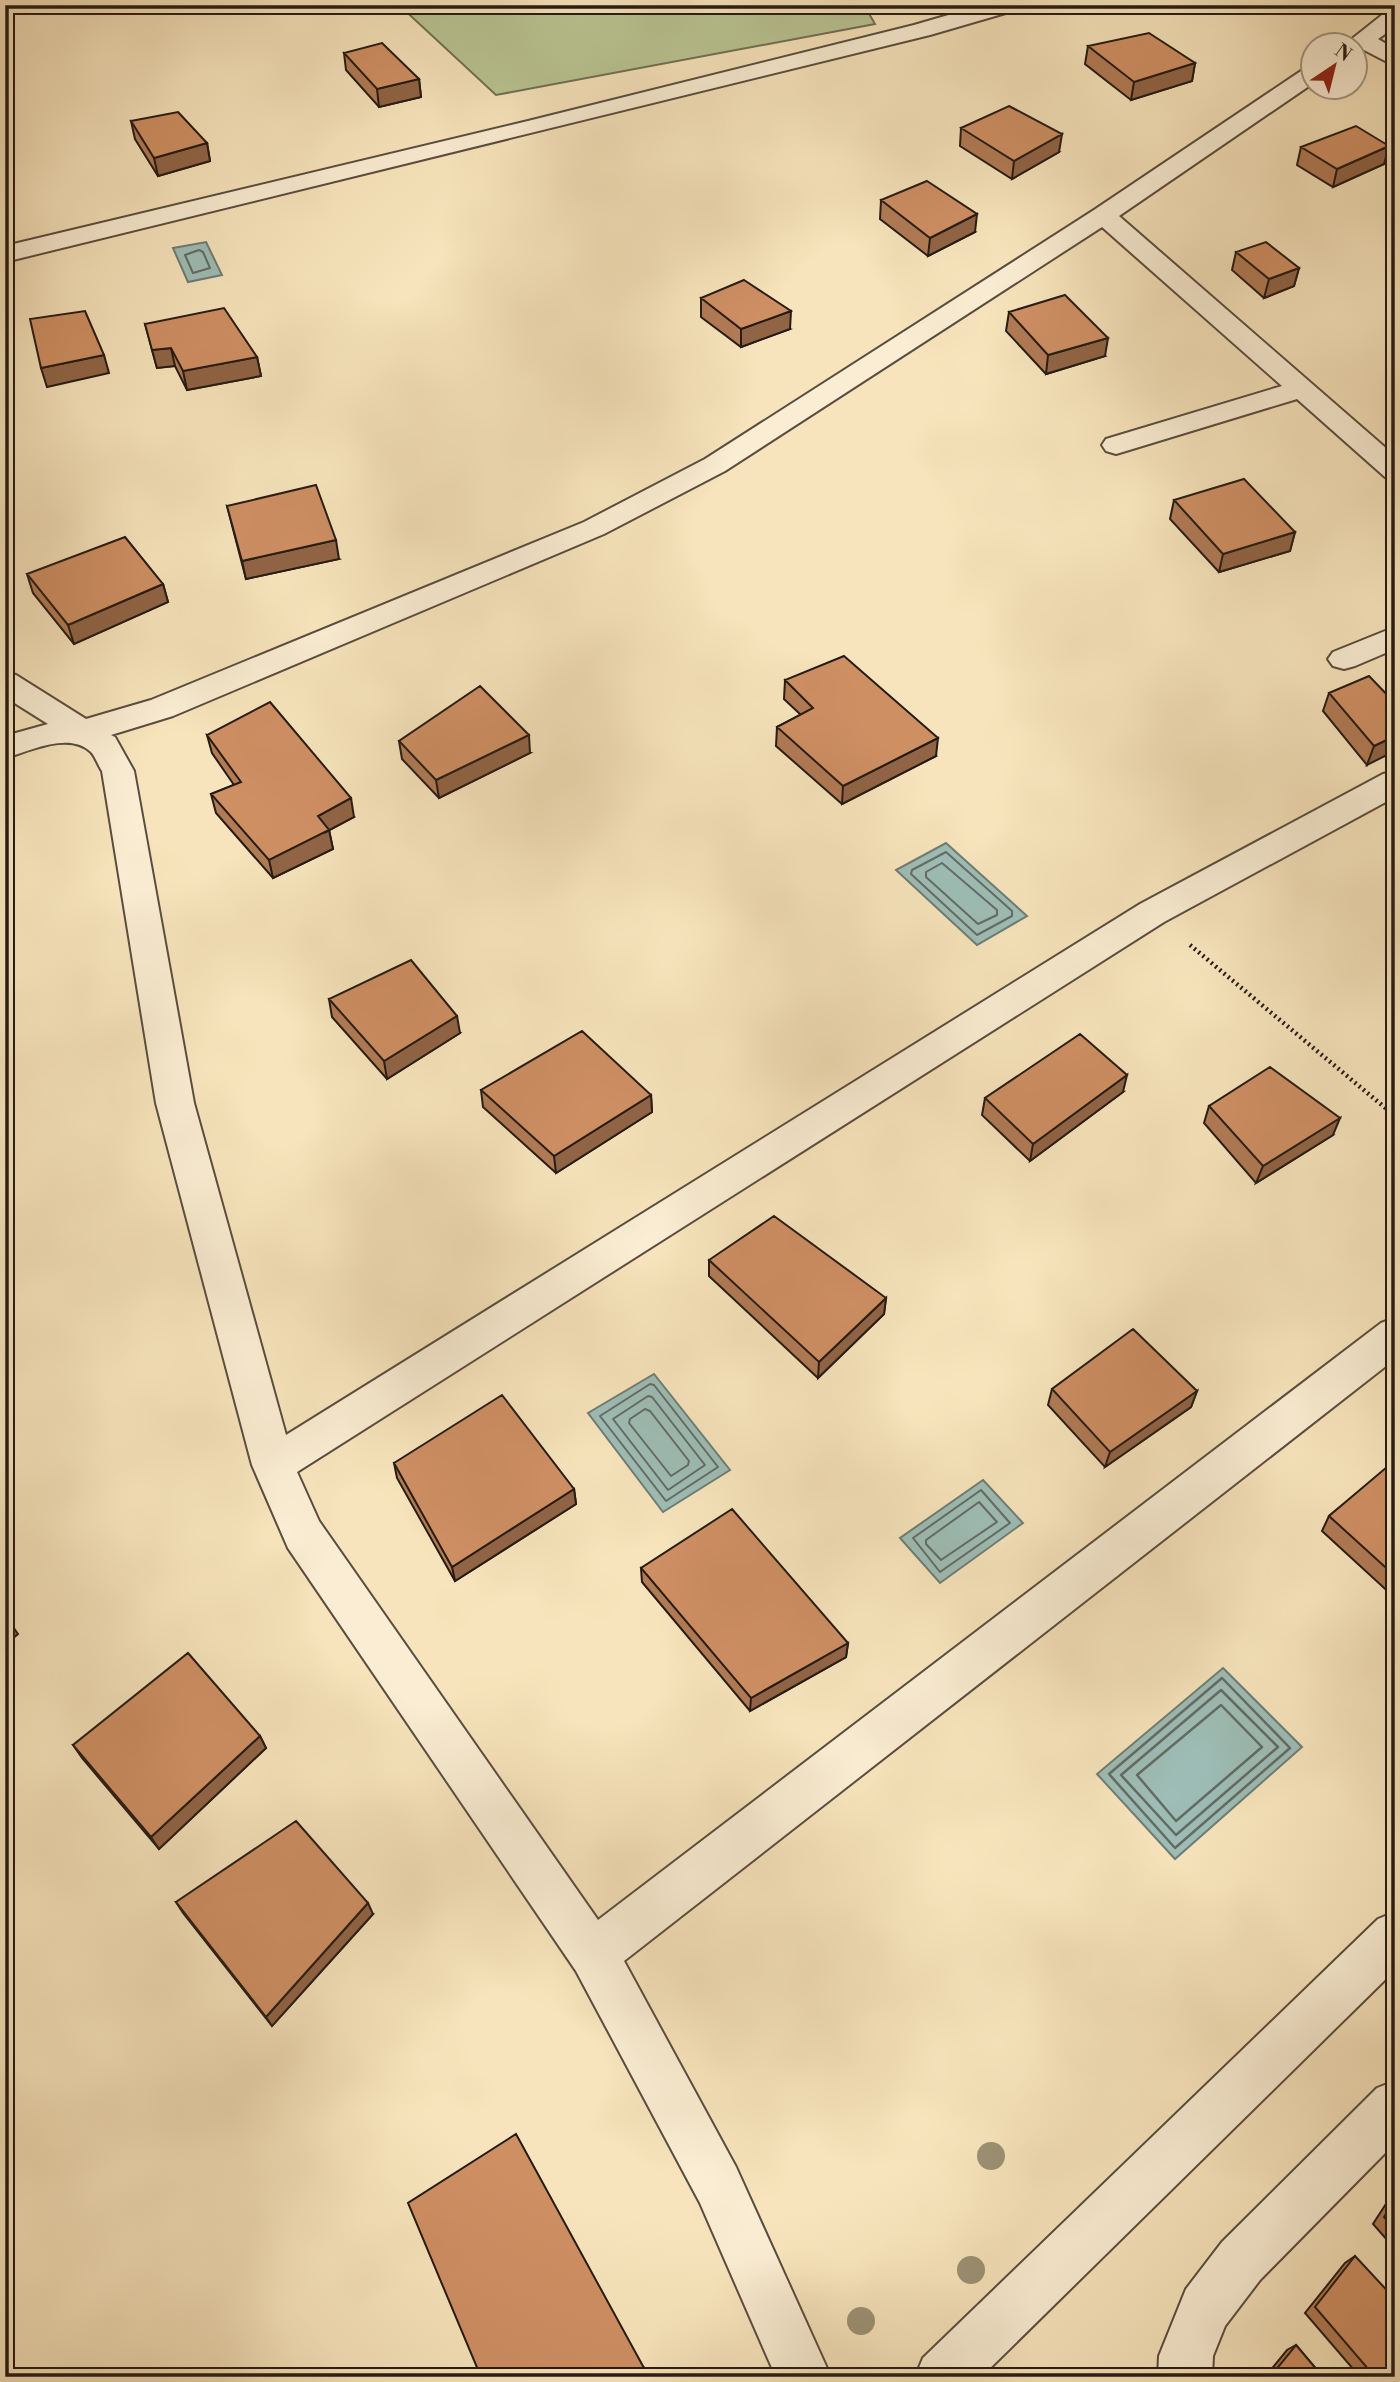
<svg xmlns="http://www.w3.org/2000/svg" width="1400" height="2382" font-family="'Libre Bodoni',serif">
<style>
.green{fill:#b9c593;stroke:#707054;stroke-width:2}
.water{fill:#9ebeb7;stroke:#6e7d76;stroke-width:2}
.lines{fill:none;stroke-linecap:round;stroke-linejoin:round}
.shore-far1{stroke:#626c66;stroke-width:2}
.shore{stroke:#626c66;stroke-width:2.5}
.minor-casing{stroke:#5a4d3f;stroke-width:4}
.path{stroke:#261b15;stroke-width:4.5;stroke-dasharray:2 3.5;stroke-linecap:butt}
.minor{fill:#faedd3;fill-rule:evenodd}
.tree{fill:#9c9275}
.wall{fill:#b17b55;stroke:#261b15;stroke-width:2}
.shaded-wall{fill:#906445;stroke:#261b15;stroke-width:2}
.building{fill:#ce8f63;stroke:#261b15;stroke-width:2}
</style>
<rect width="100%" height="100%" fill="#f7e4bc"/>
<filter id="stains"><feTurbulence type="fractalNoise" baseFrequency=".00286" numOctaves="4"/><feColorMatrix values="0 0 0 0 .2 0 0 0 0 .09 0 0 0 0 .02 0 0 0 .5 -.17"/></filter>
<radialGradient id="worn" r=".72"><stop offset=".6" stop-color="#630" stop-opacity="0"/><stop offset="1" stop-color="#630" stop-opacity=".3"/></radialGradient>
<path class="green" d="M 399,5 L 864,5 L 875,24 L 496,95 Z"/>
<path class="water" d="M 206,242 L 222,275 L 188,282 L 173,248 Z
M 946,843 L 1027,916 L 977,945 L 896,870 Z
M 654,1374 L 730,1470 L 663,1512 L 588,1413 Z
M 983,1480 L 1023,1523 L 940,1583 L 900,1538 Z
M 1223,1668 L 1302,1747 L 1175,1859 L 1097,1774 Z"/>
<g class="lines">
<path class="shore-far1" d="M 199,250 L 203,252 L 210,268 L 193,273 L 185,255 Z
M 946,852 L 1012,911 L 1012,916 L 977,935 L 911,874 L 912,870 Z
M 942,863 L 997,910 L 997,915 L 978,924 L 926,877 L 926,872 Z
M 650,1384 L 654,1385 L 718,1467 L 666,1501 L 600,1416 Z
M 648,1396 L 652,1397 L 705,1465 L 668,1490 L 613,1419 Z
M 645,1409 L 650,1411 L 689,1461 L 688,1465 L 671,1476 L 629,1423 L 630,1419 Z
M 981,1490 L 1010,1523 L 940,1572 L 913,1538 Z
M 979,1502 L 997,1522 L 941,1560 L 926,1544 L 926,1540 Z"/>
<path class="shore" d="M 1222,1678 L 1290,1748 L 1175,1848 L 1109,1774 Z
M 1221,1690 L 1278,1747 L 1176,1835 L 1121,1775 Z
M 1221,1705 L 1262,1747 L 1176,1821 L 1137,1775 Z"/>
<defs>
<path id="minor" d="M 983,5 L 1019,5 L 1016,10 L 930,35 L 5,262 L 5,246 L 528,121 L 914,25 Z
M 1395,9 L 1395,27 L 1378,39 L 1395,49 L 1395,66 L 1364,50 L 1354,53 L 1354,46 L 1343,46 L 1387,11 Z
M 1312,67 L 1312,84 L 1119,216 L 1395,456 L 1395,480 L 1385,477 L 1297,399 L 1126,451 L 1116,454 L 1106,451 L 1102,445 L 1106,439 L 1282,386 L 1102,227 L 725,471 L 604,534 L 173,716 L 111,735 L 115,737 L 134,771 L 194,1103 L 286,1435 L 1140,904 L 1383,774 L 1395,771 L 1395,797 L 1164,922 L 297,1472 L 319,1521 L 598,1920 L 1381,1323 L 1395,1318 L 1395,1359 L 624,1961 L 736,2167 L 831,2377 L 776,2377 L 700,2203 L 576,1971 L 288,1548 L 252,1465 L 156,1103 L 102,771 C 98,765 95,756 91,752 C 69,731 30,751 5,758 L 5,736 L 48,724 L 5,697 L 5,672 L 16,675 L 86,719 L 151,700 L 584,522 L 705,459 L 1094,210 L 1304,69 Z
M 1395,627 L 1395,649 L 1355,666 L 1344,669 L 1333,666 L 1328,659 L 1333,652 Z
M 1395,1912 L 1395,1970 L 981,2377 L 915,2377 L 923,2358 L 1378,1919 Z
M 1395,2081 L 1395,2143 L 1260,2280 L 1225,2326 L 1213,2356 L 1212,2377 L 1158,2377 L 1159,2356 L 1186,2289 L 1222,2242 L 1377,2088 Z"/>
</defs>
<use href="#minor" class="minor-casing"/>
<path class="path" d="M 1190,945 L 1395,1116"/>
<use href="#minor" class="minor"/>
</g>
<g class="tree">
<circle cx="991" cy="2156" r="14"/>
<circle cx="971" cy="2270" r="14"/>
<circle cx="861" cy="2321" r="14"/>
</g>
<path class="wall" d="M 1088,46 L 1195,63 L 1192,81 L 1131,100 L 1085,64 Z
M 344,53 L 419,79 L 421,97 L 379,107 L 346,70 Z
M 131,121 L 207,143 L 210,161 L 158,176 L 135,139 Z
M 961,128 L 1059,152 L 1012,179 L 960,146 Z
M 1389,146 L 1384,164 L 1333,187 L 1297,165 L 1301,147 Z
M 881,200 L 975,232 L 928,256 L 880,219 Z
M 1236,252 L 1299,268 L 1294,286 L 1264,298 L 1232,270 Z
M 701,298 L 790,329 L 741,347 L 701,317 Z
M 1009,312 L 1105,356 L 1046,374 L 1006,331 Z
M 145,324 L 257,357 L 261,376 L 187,390 L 175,366 L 157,368 Z
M 1174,500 L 1295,532 L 1290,551 L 1219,572 L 1170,519 Z
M 227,506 L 339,559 L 246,579 Z
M 27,574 L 163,584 L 168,602 L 74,644 L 33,593 Z
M 785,680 L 936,756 L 842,804 L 776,746 L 777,727 L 801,715 L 784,699 Z
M 1329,693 L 1395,703 L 1367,765 L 1323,711 Z
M 207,735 L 354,817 L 329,830 L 333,849 L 273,878 L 216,813 L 211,794 L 234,785 L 212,753 Z
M 399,741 L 530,753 L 439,798 L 402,759 Z
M 329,999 L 460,1033 L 387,1079 L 332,1017 Z
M 481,1090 L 651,1095 L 652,1112 L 556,1173 L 483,1107 Z
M 1123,1092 L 1030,1161 L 982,1115 L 985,1098 Z
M 1209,1106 L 1333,1135 L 1256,1183 L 1204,1123 Z
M 709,1260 L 886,1298 L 884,1314 L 818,1378 L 709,1276 Z
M 1052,1389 L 1197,1391 L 1191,1407 L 1105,1467 L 1048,1405 Z
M 1395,1462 L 1395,1598 L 1322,1531 L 1329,1516 Z
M 394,1463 L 574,1489 L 576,1504 L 455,1581 L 397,1478 Z
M 641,1568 L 848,1643 L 846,1657 L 750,1711 L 642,1582 Z
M 260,1736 L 266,1748 L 159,1849 L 82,1758 L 73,1745 Z
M 176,1902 L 373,1914 L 272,2026 L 183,1913 Z
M 1395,2190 L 1395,2249 L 1373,2224 Z
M 1355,2256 L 1395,2377 L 1360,2377 L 1305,2313 L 1345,2263 Z
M 1296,2345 L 1323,2377 L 1265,2377 L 1287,2350 Z"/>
<path class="shaded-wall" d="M 1195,63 L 1192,81 L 1131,100 L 1134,82 Z
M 419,79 L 421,97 L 379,107 L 377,89 Z
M 1062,134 L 1059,152 L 1012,179 L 1014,161 Z
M 207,143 L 210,161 L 158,176 L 154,158 Z
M 1389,146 L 1384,164 L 1333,187 L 1337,169 Z
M 977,214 L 975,232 L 928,256 L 930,238 Z
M 1299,268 L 1294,286 L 1264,298 L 1269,279 Z
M 791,311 L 790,329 L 741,347 L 741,329 Z
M 1108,338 L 1105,356 L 1046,374 L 1048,355 Z
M 171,348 L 175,366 L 157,368 L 152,350 Z
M 104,355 L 109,373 L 47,387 L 41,368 Z
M 257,357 L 261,376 L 187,390 L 183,371 Z
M 1295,532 L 1290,551 L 1219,572 L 1223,554 Z
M 336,540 L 339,559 L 246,579 L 242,561 Z
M 163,584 L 168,602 L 74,644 L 68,625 Z
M 529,735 L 530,753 L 439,798 L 436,780 Z
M 1395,736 L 1395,751 L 1367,765 L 1374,746 Z
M 938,738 L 936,756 L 842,804 L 843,786 Z
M 351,798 L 354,817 L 324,833 L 329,830 L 333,849 L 273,878 L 269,860 L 318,816 Z
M 457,1016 L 460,1033 L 387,1079 L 384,1061 Z
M 1127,1075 L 1123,1092 L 1030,1161 L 1033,1144 Z
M 651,1095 L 652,1112 L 556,1173 L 554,1156 Z
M 1340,1118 L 1333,1135 L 1256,1183 L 1263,1166 Z
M 886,1298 L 884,1314 L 818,1378 L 819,1362 Z
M 1197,1391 L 1191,1407 L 1105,1467 L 1110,1452 Z
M 574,1489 L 576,1504 L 455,1581 L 452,1567 Z
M 9,1621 L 18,1634 L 5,1645 L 5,1624 Z
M 848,1643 L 846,1657 L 750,1711 L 751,1698 Z
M 260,1736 L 266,1748 L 159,1849 L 151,1837 Z
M 368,1903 L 373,1914 L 272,2026 L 266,2017 Z
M 644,2368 L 645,2373 L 640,2377 L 632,2377 Z"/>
<path class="building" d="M 1149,33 L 1195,63 L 1134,82 L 1088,46 Z
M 382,43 L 419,79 L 377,89 L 344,53 Z
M 1009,106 L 1062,134 L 1014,161 L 961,128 Z
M 178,112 L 207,143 L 154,158 L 131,121 Z
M 1356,126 L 1389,146 L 1337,169 L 1301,147 Z
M 927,181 L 977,214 L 930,238 L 881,200 Z
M 1266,242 L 1299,268 L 1269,279 L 1236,252 Z
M 744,280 L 791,311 L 741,329 L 701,298 Z
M 1065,295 L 1108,338 L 1048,355 L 1009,312 Z
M 224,308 L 257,357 L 183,371 L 171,348 L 152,350 L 145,324 Z
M 85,311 L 104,355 L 41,368 L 30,319 Z
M 1244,479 L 1295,532 L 1223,554 L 1174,500 Z
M 316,485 L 336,540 L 242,561 L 227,506 Z
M 125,537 L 163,584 L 68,625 L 27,574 Z
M 844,656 L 938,738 L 843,786 L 777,727 L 813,708 L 785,680 Z
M 1369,676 L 1395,703 L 1395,736 L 1374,746 L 1329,693 Z
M 480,686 L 529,735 L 436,780 L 399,741 Z
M 270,702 L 351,798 L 318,816 L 329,830 L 269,860 L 211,794 L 241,782 L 207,735 Z
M 411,960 L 457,1016 L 384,1061 L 329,999 Z
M 582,1031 L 651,1095 L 554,1156 L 481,1090 Z
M 1080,1034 L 1127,1075 L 1033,1144 L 985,1098 Z
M 1270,1067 L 1340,1118 L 1263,1166 L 1209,1106 Z
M 774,1216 L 886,1298 L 819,1362 L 709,1260 Z
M 1133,1329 L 1197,1391 L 1110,1452 L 1052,1389 Z
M 502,1395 L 574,1489 L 452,1567 L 394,1463 Z
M 1394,1461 L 1395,1462 L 1395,1576 L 1329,1516 Z
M 732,1509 L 848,1643 L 751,1698 L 641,1568 Z
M 5,1616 L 9,1621 L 5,1624 Z
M 188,1653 L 260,1736 L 151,1837 L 73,1745 Z
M 296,1821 L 368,1903 L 266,2017 L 176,1902 Z
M 516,2134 L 644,2368 L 632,2377 L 481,2377 L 408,2203 Z
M 1395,2199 L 1395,2230 L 1384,2217 Z
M 1355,2256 L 1395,2299 L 1395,2377 L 1375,2377 L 1315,2307 Z
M 1296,2345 L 1323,2377 L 1270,2377 Z"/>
<rect width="1400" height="2382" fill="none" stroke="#f7e4bc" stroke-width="28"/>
<rect x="7" y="7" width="1386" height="2368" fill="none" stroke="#261b15" stroke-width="3.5"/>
<rect x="14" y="14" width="1372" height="2354" fill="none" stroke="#261b15" stroke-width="2"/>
<g transform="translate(1334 66) rotate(35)"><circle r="33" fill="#faedd3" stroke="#a59987" stroke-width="2"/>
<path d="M0-5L12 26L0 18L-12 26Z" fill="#8f2418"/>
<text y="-10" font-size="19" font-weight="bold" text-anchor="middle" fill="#261b15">N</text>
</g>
<rect width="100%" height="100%" filter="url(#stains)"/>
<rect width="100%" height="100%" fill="url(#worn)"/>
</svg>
